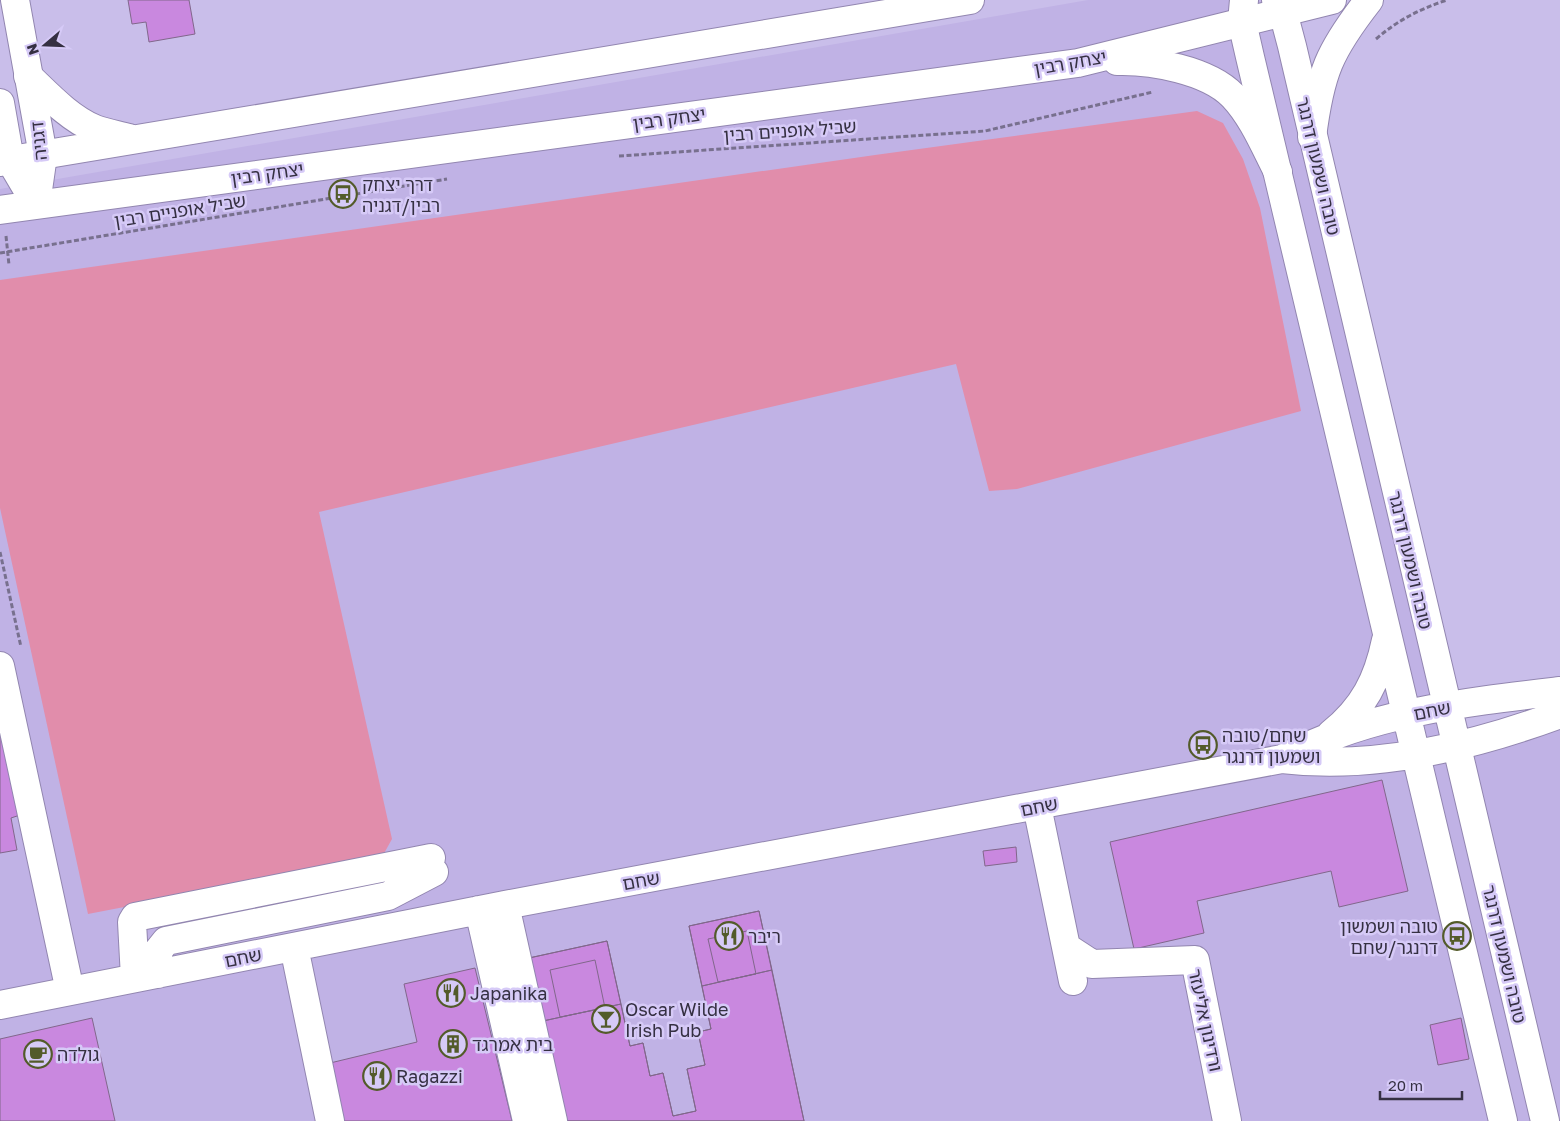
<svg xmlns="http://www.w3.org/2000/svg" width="1560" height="1121" font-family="'Golos Text','Noto Sans Hebrew',sans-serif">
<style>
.built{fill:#c0b2e5}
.green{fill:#e18dab}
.building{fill:#c988df;stroke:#81678b}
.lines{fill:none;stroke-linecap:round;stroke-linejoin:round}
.minor-casing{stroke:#9286b0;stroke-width:30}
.major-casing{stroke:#9286b0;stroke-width:30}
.path{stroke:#78708e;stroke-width:3;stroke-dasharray:5 2.5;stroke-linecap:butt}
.minor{stroke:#fff;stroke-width:28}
.major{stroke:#fff;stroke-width:28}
.labels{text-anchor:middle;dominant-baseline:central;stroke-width:5;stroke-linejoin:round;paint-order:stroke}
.street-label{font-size:18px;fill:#353042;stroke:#d6caf7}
.poi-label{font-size:18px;fill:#353042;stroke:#d6caf7;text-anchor:start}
</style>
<rect width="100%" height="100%" fill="#c9beea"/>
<path class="built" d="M 1088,0 L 1282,0 L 1449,736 L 1560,712 L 1560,1121 L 0,1121 L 0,189 Z"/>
<path class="green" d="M 1197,111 L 1223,123 L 1243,159 L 1260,208 L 1301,411 L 1017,489 L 989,491 L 956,364 L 319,512 L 392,839 L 382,857 L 88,914 L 0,508 L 0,280 L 875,155 Z"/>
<path class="building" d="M 128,0 L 189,0 L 195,34 L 149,42 L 146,22 L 132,24 Z
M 0,700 L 26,813 L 11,818 L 17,850 L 0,853 Z
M 1382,780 L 1408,891 L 1339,907 L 1331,871 L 1197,901 L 1204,933 L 1134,949 L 1110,842 Z
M 1016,847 L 1017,862 L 985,866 L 983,851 Z
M 759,911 L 804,1121 L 565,1121 L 529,958 L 607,941 L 630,1046 L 643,1043 L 650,1076 L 663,1073 L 673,1116 L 696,1111 L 687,1069 L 705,1065 L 698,1032 L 711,1029 L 689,926 Z
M 759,911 L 772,970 L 702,986 L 689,926 Z
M 747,931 L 756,974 L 718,982 L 708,939 Z
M 607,941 L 621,1004 L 543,1021 L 529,958 Z
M 595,960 L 605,1008 L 560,1017 L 550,970 Z
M 475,968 L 512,1121 L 340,1121 L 326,1064 L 417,1042 L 404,984 Z
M 772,970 L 804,1121 L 565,1121 L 543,1021 L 621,1004 L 630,1046 L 643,1043 L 650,1076 L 663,1073 L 673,1116 L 696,1111 L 687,1069 L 705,1065 L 698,1032 L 711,1029 L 702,986 Z
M 92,1018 L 115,1121 L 0,1121 L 0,1039 Z
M 1461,1018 L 1469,1059 L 1438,1065 L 1430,1025 Z"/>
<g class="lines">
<defs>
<path id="minor" d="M 15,0 L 43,155 L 36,204
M 1244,0 L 1242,22 L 1250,57 L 1503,1121
M 1276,0 L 1283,12 L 1292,46 L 1545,1121
M 0,103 L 10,160 L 36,204
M 0,666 L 70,991
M 1331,734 C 1364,708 1378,679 1386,640
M 1282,759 C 1366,713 1466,702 1560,691
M 1037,806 L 1073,981
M 505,905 L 553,1121
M 479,910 L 527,1121
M 294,947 L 330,1121
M 1066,947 L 1092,964 L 1195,960 L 1227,1121
M 158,974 L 158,951 L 166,941 L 388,896 L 434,872
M 135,978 L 132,922 L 135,917 L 431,858
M 0,1005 L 505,905 L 1282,759 C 1374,770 1474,746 1560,714"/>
<path id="major" d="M 1117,61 C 1151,60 1208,70 1233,96 C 1253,117 1265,147 1278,172
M 28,76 C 48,95 69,118 95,129 C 106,133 118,135 129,138
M 1312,137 C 1320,73 1329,51 1369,0
M 0,162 L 970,0
M 0,210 L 1078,63 L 1332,0"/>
</defs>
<use href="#minor" class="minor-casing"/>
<use href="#major" class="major-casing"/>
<path class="path" d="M 1376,39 C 1398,20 1420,9 1447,0
M 619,156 L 985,131 L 1153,92
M 6,236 L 9,265
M 0,253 L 447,179
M 0,552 L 21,647"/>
<use href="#minor" class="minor"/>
<use href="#major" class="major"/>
</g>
<defs>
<symbol id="bus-ring" viewBox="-11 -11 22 22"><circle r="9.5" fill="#d6caf7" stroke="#535b2a" stroke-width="1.5"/><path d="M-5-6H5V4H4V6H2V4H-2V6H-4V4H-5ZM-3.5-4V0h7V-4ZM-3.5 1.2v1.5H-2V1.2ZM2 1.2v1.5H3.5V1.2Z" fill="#535b2a"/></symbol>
<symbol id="restaurant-ring" viewBox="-11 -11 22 22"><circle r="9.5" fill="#d6caf7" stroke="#535b2a" stroke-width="1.5"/><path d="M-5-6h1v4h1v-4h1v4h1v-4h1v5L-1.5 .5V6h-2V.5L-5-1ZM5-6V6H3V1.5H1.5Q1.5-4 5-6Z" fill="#535b2a"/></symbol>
<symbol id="bar-ring" viewBox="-11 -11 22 22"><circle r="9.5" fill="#d6caf7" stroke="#535b2a" stroke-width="1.5"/><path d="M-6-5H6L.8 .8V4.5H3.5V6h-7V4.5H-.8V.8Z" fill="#535b2a"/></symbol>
<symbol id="building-ring" viewBox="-11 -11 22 22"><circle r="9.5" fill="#d6caf7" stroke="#535b2a" stroke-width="1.5"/><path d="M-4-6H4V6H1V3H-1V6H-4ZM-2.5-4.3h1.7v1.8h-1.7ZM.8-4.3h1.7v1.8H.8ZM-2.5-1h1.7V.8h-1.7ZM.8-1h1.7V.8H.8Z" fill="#535b2a"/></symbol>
<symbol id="cafe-ring" viewBox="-11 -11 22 22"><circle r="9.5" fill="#d6caf7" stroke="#535b2a" stroke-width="1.5"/><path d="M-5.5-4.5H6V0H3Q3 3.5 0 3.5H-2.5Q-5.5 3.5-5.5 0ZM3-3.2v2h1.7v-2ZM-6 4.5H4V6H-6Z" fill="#535b2a"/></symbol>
</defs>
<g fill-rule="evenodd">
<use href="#bus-ring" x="327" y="178" width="32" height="32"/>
<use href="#bus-ring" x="1187" y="729" width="32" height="32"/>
<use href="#restaurant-ring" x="713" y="920" width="32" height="32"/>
<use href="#bus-ring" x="1441" y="920" width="32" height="32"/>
<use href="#restaurant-ring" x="435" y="977" width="32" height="32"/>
<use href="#bar-ring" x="590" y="1003" width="32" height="32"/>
<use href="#building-ring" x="437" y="1028" width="32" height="32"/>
<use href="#cafe-ring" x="22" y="1038" width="32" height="32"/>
<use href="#restaurant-ring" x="361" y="1060" width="32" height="32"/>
</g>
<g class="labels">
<g class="street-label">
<text transform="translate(1070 62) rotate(-10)">יצחק רבין</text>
<text transform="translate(669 118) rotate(-8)">יצחק רבין</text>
<text transform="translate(790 130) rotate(-4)">שביל אופניים רבין</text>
<text transform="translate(38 141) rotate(-96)">דגניה</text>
<text transform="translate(1319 166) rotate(77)">טובה ושמעון דרנגר</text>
<text transform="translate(267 173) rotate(-8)">יצחק רבין</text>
<text transform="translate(180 210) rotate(-9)">שביל אופניים רבין</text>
<text transform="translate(1411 560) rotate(77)">טובה ושמעון דרנגר</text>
<text transform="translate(1432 710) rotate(-11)">שחם</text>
<text transform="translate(1039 806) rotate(-11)">שחם</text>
<text transform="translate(641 880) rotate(-10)">שחם</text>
<text transform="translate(1505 954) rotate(77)">טובה ושמעון דרנגר</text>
<text transform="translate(243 957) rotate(-11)">שחם</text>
<text transform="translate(1206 1020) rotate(78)">ורדינון אליעזר</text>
</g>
<g class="poi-label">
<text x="362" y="184">דרך יצחק<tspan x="362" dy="21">רבין/דגניה</tspan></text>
<text x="1222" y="735">שחם/טובה<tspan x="1222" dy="21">ושמעון דרנגר</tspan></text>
<text x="1438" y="926" text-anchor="end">טובה ושמשון<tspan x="1438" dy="21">דרנגר/שחם</tspan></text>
<text x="748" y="936">ריבר</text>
<text x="470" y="993">Japanika</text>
<text x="625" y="1009">Oscar Wilde<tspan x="625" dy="21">Irish Pub</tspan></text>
<text x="472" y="1044">בית אמרגד</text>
<text x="57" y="1054">גולדה</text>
<text x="396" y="1076">Ragazzi</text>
</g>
</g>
<g transform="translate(45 45) rotate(251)" stroke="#d6caf7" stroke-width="4" paint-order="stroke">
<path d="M0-4L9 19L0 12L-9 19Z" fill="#353042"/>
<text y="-8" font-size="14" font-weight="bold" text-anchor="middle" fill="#353042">N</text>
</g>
<path d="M1380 1091v8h82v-8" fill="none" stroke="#353042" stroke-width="2.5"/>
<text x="1388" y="1091" font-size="15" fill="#353042" stroke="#d6caf7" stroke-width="4" paint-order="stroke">20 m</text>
</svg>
